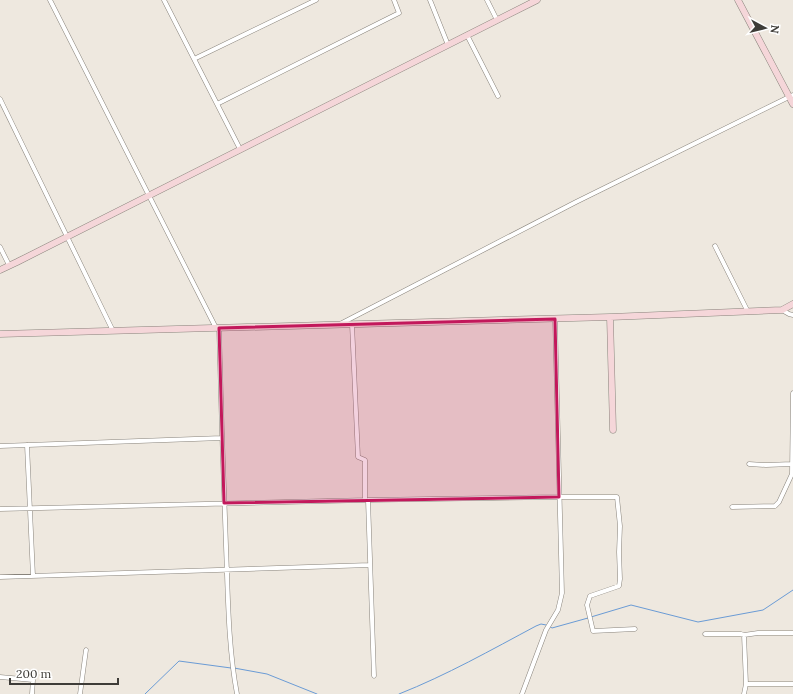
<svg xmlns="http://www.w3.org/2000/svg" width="793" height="694" font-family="Lora,serif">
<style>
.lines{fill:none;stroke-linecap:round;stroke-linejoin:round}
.stream{stroke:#6a9bd5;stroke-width:1}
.street-casing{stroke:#88837b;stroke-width:5}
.secondary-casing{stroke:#88837b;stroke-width:7}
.street{stroke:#fff;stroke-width:4}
.secondary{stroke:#f5d6d9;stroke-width:6}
.marked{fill:#c2185b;fill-opacity:0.2;stroke:#c2185b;stroke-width:3;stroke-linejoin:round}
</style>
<rect width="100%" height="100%" fill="#eee8df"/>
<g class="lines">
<path class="stream" d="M 591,617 L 631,605 L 698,622 L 763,610 L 793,590
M 549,626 L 552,628 L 588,618
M 234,668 L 267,674 L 317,694
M 145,694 L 179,661 L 231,668
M 399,694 C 447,675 491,650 536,626 L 541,624 L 546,625"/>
<defs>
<path id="street" d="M 50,0 L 216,328
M 164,0 L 240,149
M 430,0 L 448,45
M 487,0 L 497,20
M 467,35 L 498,96
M 194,59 L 316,0
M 0,99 L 113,331
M 217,104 L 399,13 L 394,0
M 715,246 L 748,312
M 0,247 L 9,265
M 782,310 L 789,314 L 793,315
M 340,324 L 576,202 L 793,95
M 352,324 L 358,457 L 365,460 L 365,500
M 219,328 C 221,401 223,473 226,546 C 228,595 228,646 237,694
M 27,445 L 33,576
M 0,446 L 222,438
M 749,464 L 766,465 L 792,464
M 368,500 L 374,676
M 732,507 L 775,506 L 779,502 L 792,474 L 793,393
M 0,509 L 368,500 L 559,497 L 617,497 L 620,526 L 619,552 L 620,579 L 619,586 L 590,596 L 587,605 L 593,631 L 635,629
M 0,577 L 370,565
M 705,634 L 741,634 L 744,635 L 758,633 L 793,633
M 0,677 L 33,680 L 32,694
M 746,684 L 793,684
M 80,694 L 86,650
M 522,694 L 546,630 L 558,610 L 562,593 L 555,319
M 744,694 L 746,684 L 744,635"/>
<path id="secondary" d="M 738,0 L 793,104
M 0,270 L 17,262 L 537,0
M 610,317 L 613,430
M 0,334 L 610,317 L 782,310 L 793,304"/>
</defs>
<use href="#street" class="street-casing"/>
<use href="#secondary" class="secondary-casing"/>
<use href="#street" class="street"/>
<use href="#secondary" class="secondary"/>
</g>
<path class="marked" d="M 555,319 L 559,497 L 224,503 L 219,328 Z"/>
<g transform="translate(765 28) rotate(97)" stroke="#ffffff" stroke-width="3" paint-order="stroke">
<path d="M0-3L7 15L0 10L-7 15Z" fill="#3e3c38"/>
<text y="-6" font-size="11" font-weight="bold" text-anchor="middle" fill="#3e3c38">N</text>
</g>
<path d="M10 678v6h108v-6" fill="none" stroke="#3e3c38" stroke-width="2"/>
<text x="16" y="678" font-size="12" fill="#3e3c38" stroke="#ffffff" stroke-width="3" paint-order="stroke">200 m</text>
</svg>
